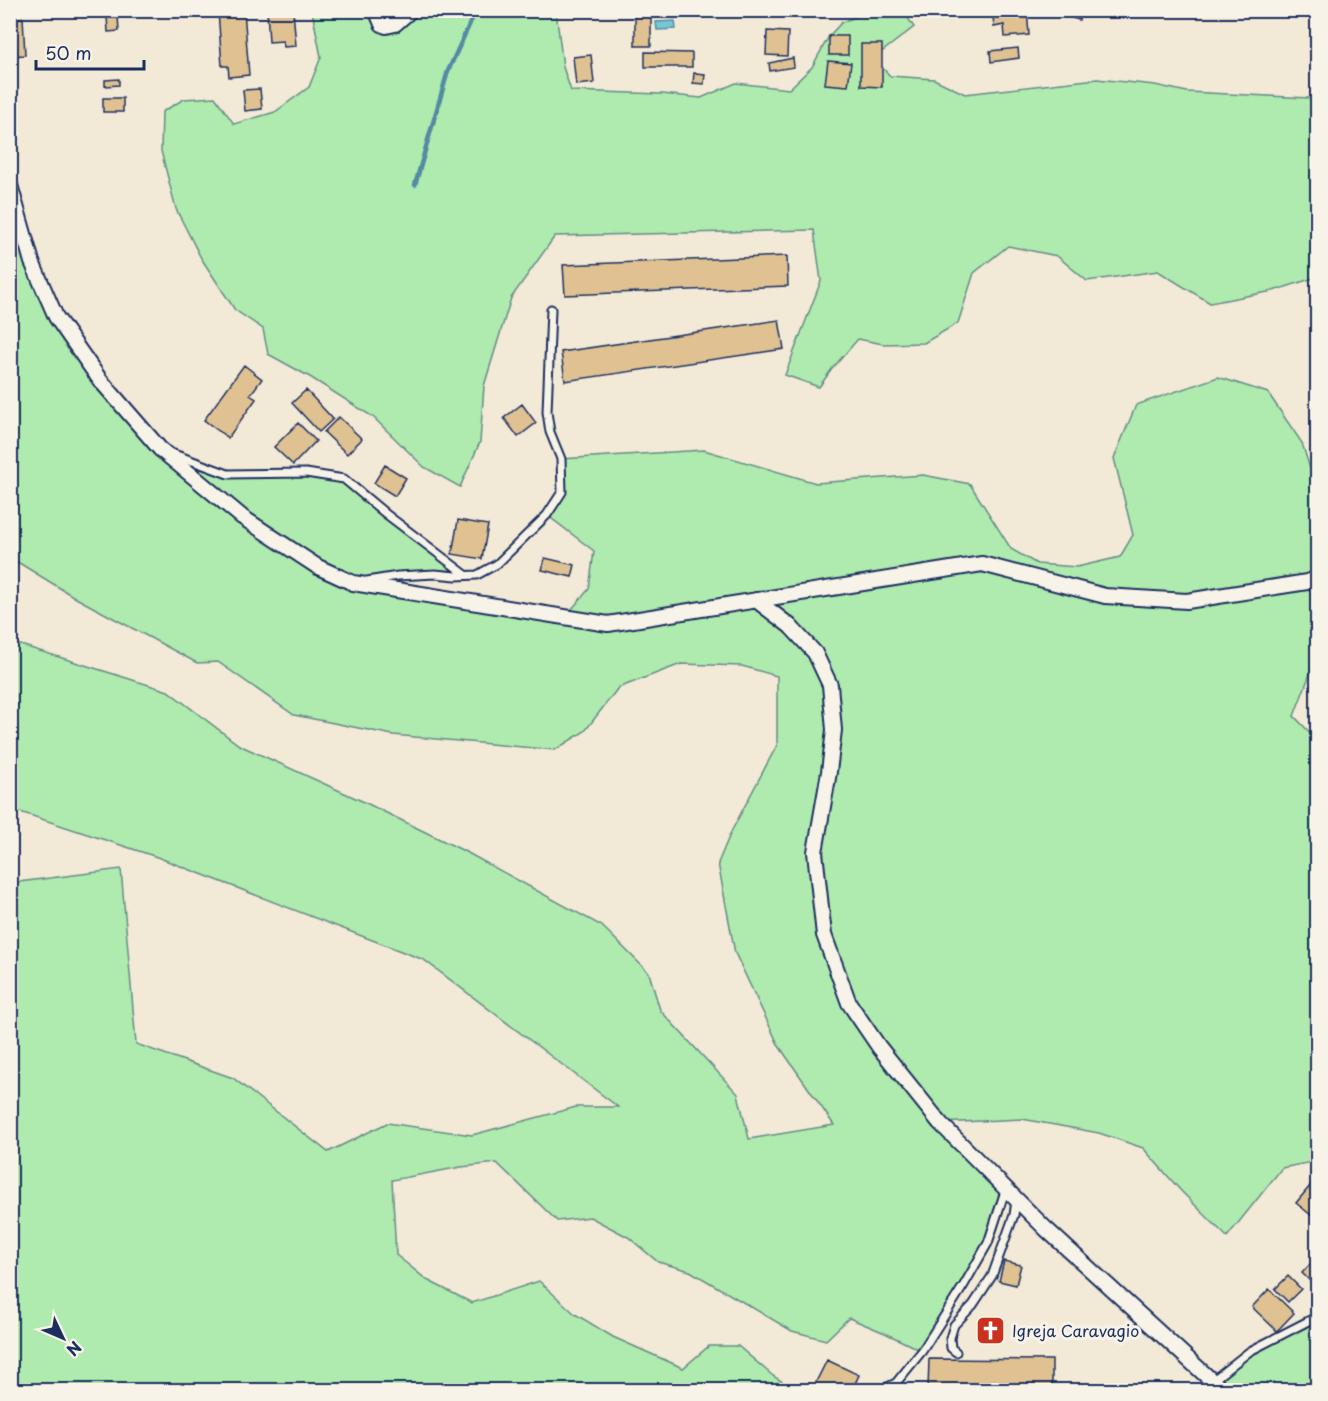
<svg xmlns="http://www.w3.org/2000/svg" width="1328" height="1401" font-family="'Playpen Sans',sans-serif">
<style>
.green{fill:#afeaae;stroke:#658c86;stroke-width:1.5}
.water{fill:#77c7d2;stroke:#528aa4;stroke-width:1.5}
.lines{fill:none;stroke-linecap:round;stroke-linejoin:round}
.stream{stroke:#528aa4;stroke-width:4.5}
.building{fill:#dfc192;stroke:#1b2f5e;stroke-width:1.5}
.service-casing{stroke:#1b2f5e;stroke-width:11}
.minor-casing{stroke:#1b2f5e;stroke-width:18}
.service{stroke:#f7f3e8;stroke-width:7}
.minor{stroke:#f7f3e8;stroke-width:14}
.labels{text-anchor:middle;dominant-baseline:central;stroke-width:6;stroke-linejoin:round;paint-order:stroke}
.poi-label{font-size:16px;fill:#1b2f5e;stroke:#f7f3e8;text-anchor:start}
</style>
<rect width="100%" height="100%" fill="#f2e9d7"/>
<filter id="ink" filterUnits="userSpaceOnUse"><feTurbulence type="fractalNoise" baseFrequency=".0167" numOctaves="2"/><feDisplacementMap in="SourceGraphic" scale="12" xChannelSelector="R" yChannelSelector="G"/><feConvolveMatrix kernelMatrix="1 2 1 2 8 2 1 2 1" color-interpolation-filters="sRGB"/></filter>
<g filter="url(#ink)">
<path class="green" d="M 312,11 L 556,11 L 563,67 L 571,91 L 662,94 L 701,98 L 736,83 L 789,89 L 812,67 L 829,36 L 842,22 L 871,11 L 903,11 L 914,27 L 874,58 L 890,76 L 934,79 L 965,94 L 1097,79 L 1155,85 L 1187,92 L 1309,98 L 1317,111 L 1317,277 L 1273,291 L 1210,303 L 1158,271 L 1087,281 L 1057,256 L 1008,246 L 974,273 L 958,323 L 924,343 L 883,344 L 858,339 L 832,369 L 819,387 L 785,375 L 821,281 L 814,230 L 555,236 L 511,298 L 484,386 L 480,442 L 460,487 L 424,467 L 373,417 L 310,377 L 268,354 L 263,329 L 235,310 L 201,258 L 176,209 L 161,151 L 162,112 L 184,99 L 215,97 L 234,124 L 275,112 L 309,87 L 321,57 Z
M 10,185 L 56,317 L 160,449 L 228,474 L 306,473 L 344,479 L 466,575 L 435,574 L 355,583 L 565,617 L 589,589 L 594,551 L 547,515 L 562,492 L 561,459 L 704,450 L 816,483 L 923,475 L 970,484 L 1011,549 L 1037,564 L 1077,567 L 1120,557 L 1133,535 L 1114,458 L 1136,405 L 1218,377 L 1268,393 L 1302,443 L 1317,491 L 1317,658 L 1313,666 L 1294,716 L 1317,740 L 1317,1161 L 1282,1168 L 1227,1237 L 1181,1191 L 1143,1148 L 1099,1133 L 1022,1119 L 941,1123 L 1006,1188 L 988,1243 L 922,1351 L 885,1333 L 849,1318 L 826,1340 L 792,1331 L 690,1271 L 658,1262 L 628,1237 L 590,1217 L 557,1221 L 497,1163 L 461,1167 L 392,1180 L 396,1255 L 427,1280 L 472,1303 L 539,1281 L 575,1314 L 613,1337 L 683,1368 L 709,1346 L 738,1346 L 773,1376 L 796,1390 L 11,1390 L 11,883 L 121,869 L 136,1044 L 233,1078 L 328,1152 L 387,1123 L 472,1135 L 576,1107 L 618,1107 L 424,960 L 157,857 L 11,809 L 11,642 L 168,691 L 239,745 L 362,801 L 466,852 L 602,926 L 649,973 L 660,1010 L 738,1094 L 749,1139 L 834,1125 L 779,1046 L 735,953 L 718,863 L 731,832 L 777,745 L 777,676 L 742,666 L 681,664 L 618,688 L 585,731 L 555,750 L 393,735 L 294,715 L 218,662 L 197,663 L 76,598 L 11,558 Z
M 1317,1316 L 1317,1390 L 1222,1390 L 1212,1381 L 1250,1351 Z"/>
<path class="water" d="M 675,21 L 676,29 L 657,30 L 656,22 Z"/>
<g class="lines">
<path class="stream" d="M 415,185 L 448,71 L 476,10"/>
</g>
<path class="building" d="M 244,10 L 249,75 L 229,77 L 228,66 L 222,66 L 218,11 Z
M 267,10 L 293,10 L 296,46 L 284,47 L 283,41 L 269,42 Z
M 635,10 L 651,10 L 651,46 L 635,46 Z
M 1007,10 L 1027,10 L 1029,35 L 1005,37 L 1004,25 L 994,27 L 993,17 L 1007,15 Z
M 1046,10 L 1082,10 L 1079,20 Z
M 107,16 L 118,16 L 119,31 L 108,32 Z
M 10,18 L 23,18 L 25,55 L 10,56 Z
M 767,31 L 788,32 L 787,56 L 766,55 Z
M 829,36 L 848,36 L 848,55 L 829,55 Z
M 861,44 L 882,44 L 882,87 L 861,86 Z
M 1018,48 L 1019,58 L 991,62 L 990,51 Z
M 645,52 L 692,53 L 692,67 L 645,67 Z
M 591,55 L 594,83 L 576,85 L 573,57 Z
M 793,58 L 794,67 L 770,71 L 769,63 Z
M 828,61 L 851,63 L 848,86 L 825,84 Z
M 694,73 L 705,74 L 704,84 L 693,83 Z
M 119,79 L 119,85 L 105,86 L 105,80 Z
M 260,89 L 262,109 L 245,111 L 243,90 Z
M 103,98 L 123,98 L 123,112 L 103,112 Z
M 787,256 L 788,286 L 565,295 L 563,265 Z
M 779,320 L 784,349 L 565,381 L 561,352 Z
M 244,365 L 262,379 L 250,395 L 256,399 L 228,438 L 204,420 Z
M 306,390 L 333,419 L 319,432 L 292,403 Z
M 522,404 L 536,423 L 518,437 L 504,418 Z
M 339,417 L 362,439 L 347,454 L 324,432 Z
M 298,423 L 316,441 L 293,465 L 274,447 Z
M 385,465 L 406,478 L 395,496 L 374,483 Z
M 458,520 L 488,525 L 482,559 L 452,554 Z
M 545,558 L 575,565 L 572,577 L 542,570 Z
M 1315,1180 L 1318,1182 L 1318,1208 L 1311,1215 L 1296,1203 Z
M 1314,1260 L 1318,1263 L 1318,1278 L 1312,1283 L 1302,1273 Z
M 1004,1261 L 1021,1265 L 1016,1285 L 999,1281 Z
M 1288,1276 L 1301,1289 L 1288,1302 L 1275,1289 Z
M 1269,1289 L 1294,1313 L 1277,1331 L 1252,1307 Z
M 929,1359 L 1052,1360 L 1052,1390 L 928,1390 Z
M 827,1360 L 859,1375 L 852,1390 L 812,1390 Z"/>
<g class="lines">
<defs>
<path id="service" d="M 171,453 L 228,474 L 306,473 L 344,479 L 386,514 L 466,575
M 367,581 L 398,576 L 435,574 L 456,576 L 477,575 L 497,564 L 547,515 L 562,492 L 561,459 L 550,432 L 547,412 L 551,309
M 956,1352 L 951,1348 L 950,1338 L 954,1325 L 973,1305 L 992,1276 L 1014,1215 L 1016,1201
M 1212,1381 L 1250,1351 L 1318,1316
M 881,1390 L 896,1383 L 922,1351 L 964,1285 L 988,1243 L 1006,1188"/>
<path id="minor" d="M 376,10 L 382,24 L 386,26 L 395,24 L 411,10
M 10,185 L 32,262 L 56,317 L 100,380 L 160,449 L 242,517 L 318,567 L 353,583 L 608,624 L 982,564 L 1105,596 L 1187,601 L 1307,582 L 1318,578
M 756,600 L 790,626 L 815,653 L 830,685 L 834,730 L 829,772 L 815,852 L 824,935 L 849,1003 L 879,1047 L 940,1123 L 1046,1229 L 1222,1390"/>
</defs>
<use href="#service" class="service-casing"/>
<use href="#minor" class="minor-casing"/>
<use href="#service" class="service"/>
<use href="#minor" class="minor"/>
</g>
</g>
<defs>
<symbol id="church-square" viewBox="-11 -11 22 22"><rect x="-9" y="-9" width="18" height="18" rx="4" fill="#c8321e" stroke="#f7f3e8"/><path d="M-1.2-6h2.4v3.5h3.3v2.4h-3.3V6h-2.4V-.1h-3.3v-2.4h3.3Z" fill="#fff"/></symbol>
</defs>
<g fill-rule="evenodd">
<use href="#church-square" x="974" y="1314" width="33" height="33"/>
</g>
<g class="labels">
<g class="poi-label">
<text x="1012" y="1330">Igreja Caravagio</text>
</g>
</g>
<rect width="1328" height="1401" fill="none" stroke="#f7f3e8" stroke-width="36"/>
<rect x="18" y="18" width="1292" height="1365" fill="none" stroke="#1b2f5e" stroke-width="2" filter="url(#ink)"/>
<g transform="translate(63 1338) rotate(134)" stroke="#f7f3e8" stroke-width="4.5" paint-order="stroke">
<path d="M0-4.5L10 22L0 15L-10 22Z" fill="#1b2f5e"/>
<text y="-9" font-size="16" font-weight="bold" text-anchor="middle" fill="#1b2f5e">N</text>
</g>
<path d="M36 60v9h108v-9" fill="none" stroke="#1b2f5e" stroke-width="3"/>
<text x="45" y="60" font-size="18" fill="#1b2f5e" stroke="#f7f3e8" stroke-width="4.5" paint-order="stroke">50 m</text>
</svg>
